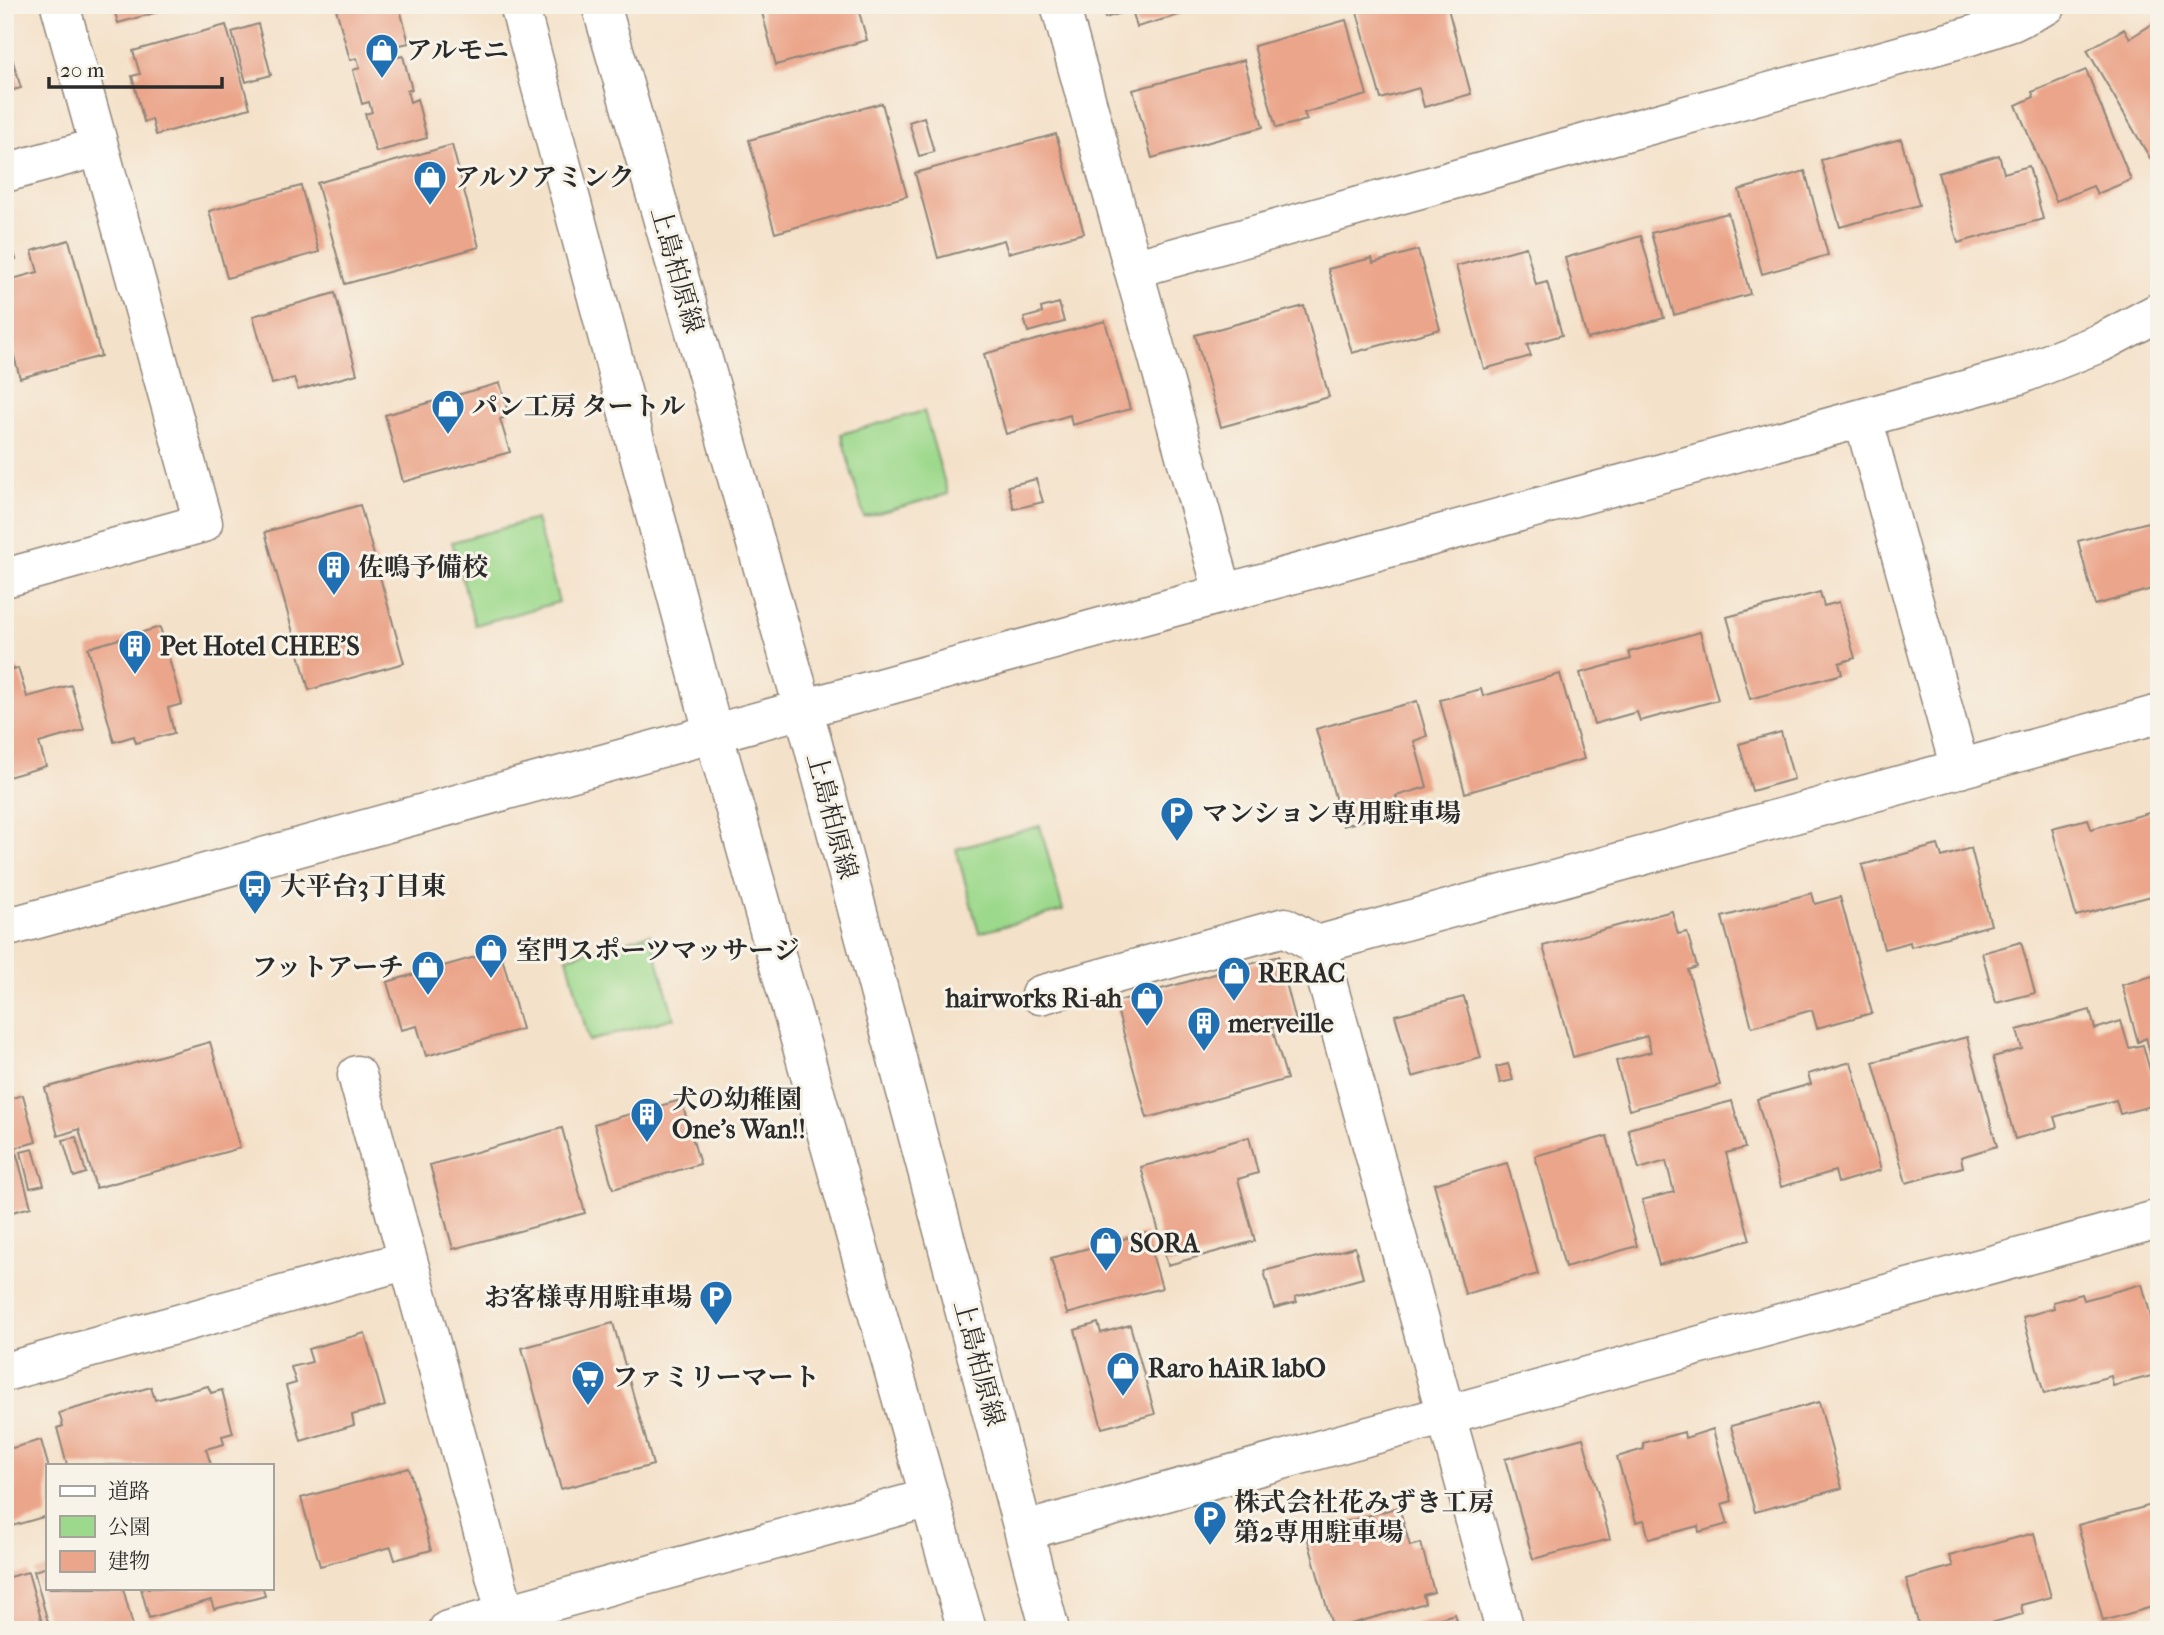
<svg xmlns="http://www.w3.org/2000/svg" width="2164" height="1635" font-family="'IM FELL French Canon','Noto Serif JP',serif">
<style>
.green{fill:#9dd98c;stroke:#64825c;stroke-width:2}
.building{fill:#eba58a}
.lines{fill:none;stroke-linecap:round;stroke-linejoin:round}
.minor-casing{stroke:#90867a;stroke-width:41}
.minor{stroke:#fff;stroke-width:38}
.labels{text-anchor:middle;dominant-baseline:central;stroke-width:6;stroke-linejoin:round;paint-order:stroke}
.poi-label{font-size:26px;font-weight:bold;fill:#2b2b2b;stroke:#f7f3e8;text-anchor:start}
.street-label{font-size:26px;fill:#2b2b2b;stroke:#f7f3e8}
</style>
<rect width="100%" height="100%" fill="#f7f3e8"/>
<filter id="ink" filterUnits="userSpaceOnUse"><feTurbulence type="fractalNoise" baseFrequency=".0143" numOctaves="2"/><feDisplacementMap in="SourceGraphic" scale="14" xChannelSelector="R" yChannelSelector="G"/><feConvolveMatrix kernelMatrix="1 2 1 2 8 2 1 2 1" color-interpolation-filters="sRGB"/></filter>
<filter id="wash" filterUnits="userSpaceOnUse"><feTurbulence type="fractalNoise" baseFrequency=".00686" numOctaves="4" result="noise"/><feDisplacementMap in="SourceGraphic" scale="28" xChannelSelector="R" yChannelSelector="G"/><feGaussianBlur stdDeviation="1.57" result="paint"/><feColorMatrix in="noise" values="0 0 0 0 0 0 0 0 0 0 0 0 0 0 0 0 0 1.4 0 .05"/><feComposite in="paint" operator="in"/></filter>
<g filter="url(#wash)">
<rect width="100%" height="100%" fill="#f4e1c9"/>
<path class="green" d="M 924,411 L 948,494 L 864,517 L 841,434 Z
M 536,519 L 559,602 L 475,625 L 452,542 Z
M 1040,826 L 1063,910 L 979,933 L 956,849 Z
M 650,934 L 674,1018 L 589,1041 L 567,957 Z"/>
<g id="blocks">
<path class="building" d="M 113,5 L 157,5 L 158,12 L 118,23 Z
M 335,5 L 399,5 L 409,43 L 395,46 L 398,57 L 403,56 L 412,90 L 407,90 L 410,102 L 417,99 L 427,138 L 376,152 L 365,114 L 372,112 L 369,102 L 362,104 L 353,70 L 360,68 L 357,58 L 350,60 Z
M 760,5 L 857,5 L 867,40 L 776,65 Z
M 1101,5 L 1202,5 L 1203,8 L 1137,27 L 1132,10 L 1105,18 Z
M 1382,5 L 1447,5 L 1471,94 L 1424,107 L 1419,88 L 1381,99 L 1357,12 Z
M 1346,20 L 1367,95 L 1304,113 L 1307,120 L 1276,128 L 1254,46 Z
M 2156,22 L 2159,27 L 2159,152 L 2150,158 L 2087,50 L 2124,29 L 2130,38 Z
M 258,24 L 271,75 L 246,82 L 232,32 Z
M 226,25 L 250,108 L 156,135 L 152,119 L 144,122 L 132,76 L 140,74 L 133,51 Z
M 5,35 L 21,88 L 5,92 Z
M 1244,60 L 1263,127 L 1152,158 L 1133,90 Z
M 2086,70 L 2131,180 L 2097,194 L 2093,186 L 2056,201 L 2016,105 L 2034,97 L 2032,92 Z
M 882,103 L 907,196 L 775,233 L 749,140 Z
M 924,117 L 934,152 L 919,156 L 909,122 Z
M 1056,134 L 1084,233 L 1008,253 L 1004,240 L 938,258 L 915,173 Z
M 1901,139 L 1919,205 L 1840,227 L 1821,160 Z
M 452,145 L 479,247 L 345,284 L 317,183 Z
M 1999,155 L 2004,173 L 2029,166 L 2043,219 L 1958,243 L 1938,173 Z
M 1805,171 L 1828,255 L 1762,274 L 1739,190 Z
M 301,186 L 319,252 L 227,278 L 209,211 Z
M 1728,213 L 1750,294 L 1674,315 L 1651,233 Z
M 5,224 L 16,259 L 5,262 Z
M 1641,236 L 1664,318 L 1587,339 L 1565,258 Z
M 69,240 L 101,356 L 20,378 L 5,323 L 5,281 L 38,272 L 32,251 Z
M 1526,247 L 1536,285 L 1547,282 L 1562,335 L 1527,345 L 1531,356 L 1484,369 L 1456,266 Z
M 1418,250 L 1440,329 L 1352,353 L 1328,269 L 1372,258 L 1373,263 Z
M 335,293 L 357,374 L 298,390 L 294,378 L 272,384 L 253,316 Z
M 1059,303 L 1064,322 L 1028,332 L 1024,318 L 1042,313 L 1041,308 Z
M 1304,306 L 1329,397 L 1221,427 L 1195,335 Z
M 1105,321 L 1130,409 L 1072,425 L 1070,415 L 1006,434 L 984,354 Z
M 500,383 L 509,416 L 500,419 L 510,452 L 403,482 L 385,415 Z
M 1036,479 L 1043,502 L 1014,509 L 1008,486 Z
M 360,505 L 404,663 L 309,690 L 265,532 Z
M 2159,519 L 2159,587 L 2095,605 L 2078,541 Z
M 1820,592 L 1824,606 L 1839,602 L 1855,658 L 1839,663 L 1842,674 L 1750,699 L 1727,617 Z
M 160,627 L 182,704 L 168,708 L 174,733 L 136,743 L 134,736 L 114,742 L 88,648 Z
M 1700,632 L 1718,700 L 1640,721 L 1637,712 L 1594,724 L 1580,673 L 1631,659 L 1629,652 Z
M 18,668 L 27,697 L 71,685 L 84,730 L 39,743 L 46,766 L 5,778 L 5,671 Z
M 1560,674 L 1584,759 L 1465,793 L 1440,700 L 1481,689 L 1483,696 Z
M 1417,701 L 1427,736 L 1414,741 L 1427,787 L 1396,796 L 1400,810 L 1343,826 L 1316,729 Z
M 1781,732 L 1794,779 L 1752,791 L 1739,744 Z
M 2159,810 L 2159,894 L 2076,916 L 2052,828 L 2088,819 L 2091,829 Z
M 1938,845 L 1942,857 L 1971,848 L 1991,925 L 1911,947 L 1910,942 L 1884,949 L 1862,865 Z
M 1812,893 L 1815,904 L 1840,897 L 1872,1013 L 1817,1028 L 1812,1010 L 1752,1027 L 1722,917 Z
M 1672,911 L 1678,934 L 1687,932 L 1697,967 L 1688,970 L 1720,1085 L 1629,1110 L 1616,1061 L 1651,1052 L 1647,1036 L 1573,1057 L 1543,946 Z
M 2021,942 L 2035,993 L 1996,1003 L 1982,953 Z
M 500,950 L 522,1029 L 426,1056 L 417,1026 L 401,1030 L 387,982 Z
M 1279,956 L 1296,1021 L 1272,1028 L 1287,1079 L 1147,1118 L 1115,1002 Z
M 2159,974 L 2159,1054 L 2151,1056 L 2146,1038 L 2138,1042 L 2122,985 Z
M 1464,997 L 1481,1058 L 1412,1077 L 1395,1015 Z
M 2090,1010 L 2095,1029 L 2121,1021 L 2129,1048 L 2143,1045 L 2159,1104 L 2120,1114 L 2116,1100 L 2054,1117 L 2057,1127 L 2015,1139 L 1993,1057 L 2022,1049 L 2017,1030 Z
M 1967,1037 L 1997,1146 L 1961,1157 L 1963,1167 L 1906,1183 L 1873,1062 Z
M 210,1042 L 240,1148 L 96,1188 L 79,1129 L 58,1136 L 45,1088 Z
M 1851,1062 L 1881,1170 L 1838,1183 L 1835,1171 L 1781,1187 L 1757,1099 L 1811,1084 L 1808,1074 Z
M 1508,1064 L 1513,1080 L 1500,1083 L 1496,1067 Z
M 23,1095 L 36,1142 L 15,1148 L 31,1207 L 5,1214 L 5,1100 Z
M 681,1100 L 700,1164 L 613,1189 L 594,1124 Z
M 1732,1101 L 1745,1148 L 1726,1153 L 1750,1240 L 1659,1265 L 1642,1200 L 1674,1192 L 1666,1161 L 1639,1169 L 1628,1129 Z
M 562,1128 L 585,1213 L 453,1249 L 430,1165 Z
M 1607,1136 L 1637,1246 L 1565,1267 L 1535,1156 Z
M 76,1137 L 86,1173 L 74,1177 L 63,1140 Z
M 1249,1137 L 1258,1173 L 1238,1179 L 1255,1241 L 1168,1265 L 1141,1167 Z
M 33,1149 L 44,1185 L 30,1188 L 21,1152 Z
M 1507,1163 L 1538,1274 L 1465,1294 L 1434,1184 Z
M 1146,1233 L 1162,1288 L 1067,1314 L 1051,1258 Z
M 1355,1247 L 1363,1278 L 1295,1297 L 1297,1302 L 1274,1308 L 1264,1271 Z
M 2142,1284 L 2159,1346 L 2159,1374 L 2113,1386 L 2111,1376 L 2044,1394 L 2023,1317 L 2054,1308 L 2053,1302 L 2082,1294 L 2084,1300 Z
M 613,1323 L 653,1465 L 561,1489 L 522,1348 Z
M 1098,1323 L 1101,1333 L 1130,1325 L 1155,1414 L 1102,1428 L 1075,1330 Z
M 365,1333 L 385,1406 L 352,1415 L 354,1425 L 301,1441 L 286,1386 L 296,1383 L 291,1367 L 312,1362 L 308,1349 Z
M 208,1386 L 211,1393 L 222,1390 L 233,1433 L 222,1436 L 224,1444 L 206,1449 L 211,1465 L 67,1465 L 57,1428 L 63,1426 L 59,1413 L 151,1387 L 155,1400 Z
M 1819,1402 L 1842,1488 L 1755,1512 L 1731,1426 Z
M 1713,1429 L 1732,1501 L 1722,1504 L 1728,1524 L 1699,1532 L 1698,1526 L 1649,1539 L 1644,1520 L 1636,1522 L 1617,1457 L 1644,1449 L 1643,1443 L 1684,1432 L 1685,1438 Z
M 1583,1438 L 1610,1539 L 1533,1559 L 1505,1459 Z
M 41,1440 L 48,1465 L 47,1516 L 5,1528 L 5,1450 Z
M 409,1468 L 431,1550 L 395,1560 L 391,1547 L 320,1566 L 301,1498 Z
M 2159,1503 L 2159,1605 L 2103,1621 L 2078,1525 Z
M 1399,1507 L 1410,1546 L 1421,1543 L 1434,1592 L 1423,1595 L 1425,1603 L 1333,1629 L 1306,1533 Z
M 2034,1533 L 2051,1597 L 2021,1605 L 2023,1614 L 1966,1630 L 1920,1630 L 1906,1579 L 1953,1566 L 1949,1556 Z
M 47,1567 L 47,1588 L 123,1588 L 134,1630 L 50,1630 L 34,1571 Z
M 28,1572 L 44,1630 L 5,1630 L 5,1578 Z
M 141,1588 L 263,1588 L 265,1596 L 214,1609 L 211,1600 L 149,1618 Z
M 1455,1614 L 1460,1630 L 1400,1630 L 1400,1629 Z"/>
</g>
</g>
<g filter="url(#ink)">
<use href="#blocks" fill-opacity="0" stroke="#90867a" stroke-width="2"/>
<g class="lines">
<defs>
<path id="minor" d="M 519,5 L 713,732 L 967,1630
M 601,5 L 803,707 L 1050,1630
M 1060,5 L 1223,592
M 5,173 L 99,147
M 1133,269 L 1970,36 L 2012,22 L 2047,5
M 1863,418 L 1960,769
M 5,578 L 203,523 L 60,5
M 5,928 L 2019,375 L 2100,343 L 2159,312
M 1040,995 L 1285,927 L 1317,945
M 357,1075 L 408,1260
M 5,1372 L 408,1260 L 510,1630
M 1024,1531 L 2159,1219
M 448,1630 L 929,1498
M 1505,1630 L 1317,945 L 2159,714"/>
</defs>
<use href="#minor" class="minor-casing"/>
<use href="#minor" class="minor"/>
</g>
</g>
<defs>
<symbol id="shop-pin" viewBox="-11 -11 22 30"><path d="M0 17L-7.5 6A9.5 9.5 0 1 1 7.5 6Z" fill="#1f6fb2" stroke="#f7f3e8"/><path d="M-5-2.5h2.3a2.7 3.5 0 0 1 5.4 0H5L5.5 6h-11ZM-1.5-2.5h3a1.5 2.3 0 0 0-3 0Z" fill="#fff"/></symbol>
<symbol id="building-pin" viewBox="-11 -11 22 30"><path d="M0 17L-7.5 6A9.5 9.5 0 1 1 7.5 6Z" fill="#1f6fb2" stroke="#f7f3e8"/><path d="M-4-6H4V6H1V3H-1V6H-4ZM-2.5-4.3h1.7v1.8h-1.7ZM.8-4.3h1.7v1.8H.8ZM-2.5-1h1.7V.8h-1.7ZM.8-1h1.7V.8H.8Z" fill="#fff"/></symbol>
<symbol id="parking-pin" viewBox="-11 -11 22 30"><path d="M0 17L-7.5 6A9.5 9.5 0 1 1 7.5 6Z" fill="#1f6fb2" stroke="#f7f3e8"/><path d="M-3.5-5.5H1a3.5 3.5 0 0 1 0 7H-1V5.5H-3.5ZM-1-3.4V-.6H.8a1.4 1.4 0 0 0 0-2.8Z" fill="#fff"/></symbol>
<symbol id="bus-pin" viewBox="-11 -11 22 30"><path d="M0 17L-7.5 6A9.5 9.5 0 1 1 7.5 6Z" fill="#1f6fb2" stroke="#f7f3e8"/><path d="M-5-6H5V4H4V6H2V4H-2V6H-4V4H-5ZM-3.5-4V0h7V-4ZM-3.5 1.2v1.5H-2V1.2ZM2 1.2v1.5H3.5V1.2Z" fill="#fff"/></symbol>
<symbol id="supermarket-pin" viewBox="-11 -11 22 30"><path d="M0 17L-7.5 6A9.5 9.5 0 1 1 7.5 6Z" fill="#1f6fb2" stroke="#f7f3e8"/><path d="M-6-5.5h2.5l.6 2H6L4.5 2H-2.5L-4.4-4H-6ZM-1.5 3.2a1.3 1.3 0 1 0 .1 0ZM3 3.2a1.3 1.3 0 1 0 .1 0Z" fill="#fff"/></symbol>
</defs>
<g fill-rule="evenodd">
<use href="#shop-pin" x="363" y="31" width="38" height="52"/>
<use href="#shop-pin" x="411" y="158" width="38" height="52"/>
<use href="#shop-pin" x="429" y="387" width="38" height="52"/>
<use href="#building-pin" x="315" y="548" width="38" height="52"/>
<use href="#building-pin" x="116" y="627" width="38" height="52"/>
<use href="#parking-pin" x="1158" y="794" width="38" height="52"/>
<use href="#bus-pin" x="236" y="867" width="38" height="52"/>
<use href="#shop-pin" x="472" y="931" width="38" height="52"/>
<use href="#shop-pin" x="409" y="948" width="38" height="52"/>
<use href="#shop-pin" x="1215" y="954" width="38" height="52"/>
<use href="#shop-pin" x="1128" y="979" width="38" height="52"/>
<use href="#building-pin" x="1185" y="1004" width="38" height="52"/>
<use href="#building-pin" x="628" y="1095" width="38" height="52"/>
<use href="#shop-pin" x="1087" y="1224" width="38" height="52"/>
<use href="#parking-pin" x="697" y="1278" width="38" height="52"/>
<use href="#shop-pin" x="1104" y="1349" width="38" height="52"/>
<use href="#supermarket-pin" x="569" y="1358" width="38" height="52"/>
<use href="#parking-pin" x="1191" y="1498" width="38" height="52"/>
</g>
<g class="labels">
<g class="poi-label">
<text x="406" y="50">アルモニ</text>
<text x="454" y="177">アルソアミンク</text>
<text x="472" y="406">パン工房 タートル</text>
<text x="358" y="567">佐鳴予備校</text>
<text x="160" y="646">Pet Hotel CHEE'S</text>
<text x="1202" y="813">マンション専用駐車場</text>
<text x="280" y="886">大平台3丁目東</text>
<text x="516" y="950">室門スポーツマッサージ</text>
<text x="404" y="967" text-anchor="end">フットアーチ</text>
<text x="1258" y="973">RERAC</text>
<text x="1122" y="998" text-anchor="end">hairworks Ri-ah</text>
<text x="1228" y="1023">merveille</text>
<text x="672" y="1099">犬の幼稚園<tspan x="672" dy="30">One's Wan!!</tspan></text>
<text x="1130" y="1243">SORA</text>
<text x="692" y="1297" text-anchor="end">お客様専用駐車場</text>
<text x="1148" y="1368">Raro hAiR labO</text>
<text x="612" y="1377">ファミリーマート</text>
<text x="1234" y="1502">株式会社花みずき工房<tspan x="1234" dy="30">第2専用駐車場</tspan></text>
</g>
<g class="street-label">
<text transform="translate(677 270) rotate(74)">上島柏原線</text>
<text transform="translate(832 816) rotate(75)">上島柏原線</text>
<text transform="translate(979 1363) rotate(75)">上島柏原線</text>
</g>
</g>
<rect width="2164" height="1635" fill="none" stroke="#f7f3e8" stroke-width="28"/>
<rect x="46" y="1464" width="228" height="126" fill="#f7f3e8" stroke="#a5a39c" stroke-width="2"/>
<rect x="60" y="1486" width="35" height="10" fill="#ffffff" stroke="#a5a39c" stroke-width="2"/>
<text x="108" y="1498" font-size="21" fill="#2b2b2b">道路</text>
<rect x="60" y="1516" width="35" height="21" fill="#9dd98c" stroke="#a5a39c" stroke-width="2"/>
<text x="108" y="1534" font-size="21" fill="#2b2b2b">公園</text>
<rect x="60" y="1551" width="35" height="21" fill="#eba58a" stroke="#a5a39c" stroke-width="2"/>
<text x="108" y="1568" font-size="21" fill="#2b2b2b">建物</text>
<path d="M49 77v10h173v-10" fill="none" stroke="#2b2b2b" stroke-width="3.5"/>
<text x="60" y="77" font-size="21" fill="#2b2b2b" stroke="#f7f3e8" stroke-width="5" paint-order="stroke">20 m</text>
</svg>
